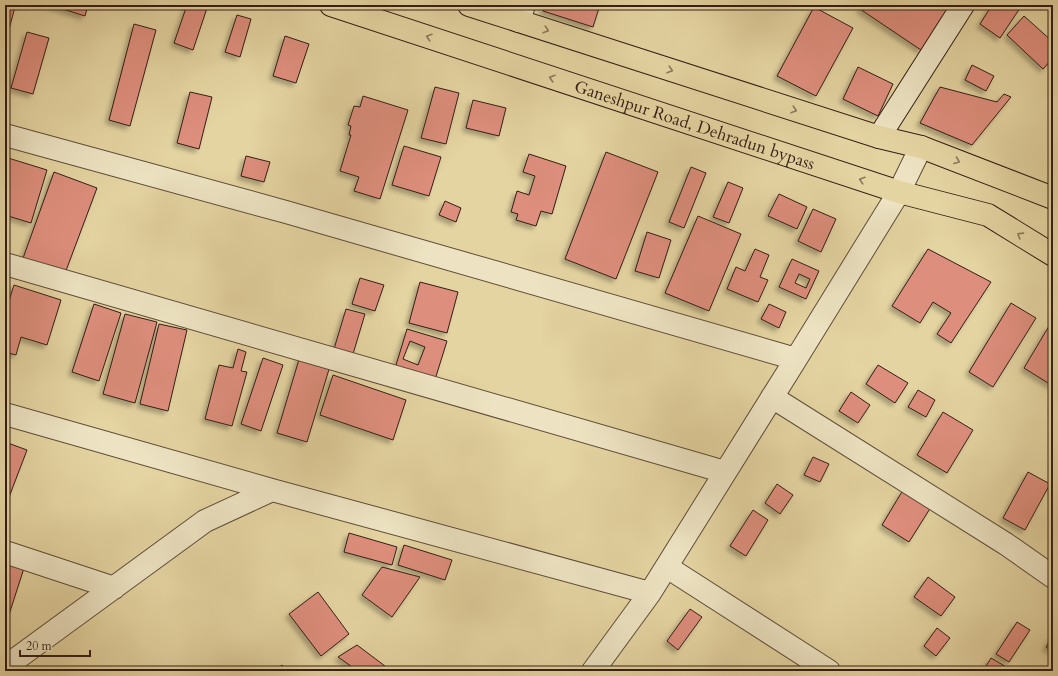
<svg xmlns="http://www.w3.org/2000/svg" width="1058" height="676" font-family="Cardo,serif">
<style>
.building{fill:#dd8e7c;stroke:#331e16;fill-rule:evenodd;filter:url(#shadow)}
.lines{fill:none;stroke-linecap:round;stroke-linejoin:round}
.street-casing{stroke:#5f4c39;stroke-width:24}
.secondary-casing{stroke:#331e16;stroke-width:24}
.primary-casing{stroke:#331e16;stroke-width:24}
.street{stroke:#ede3c2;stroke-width:22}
.secondary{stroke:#ede3c2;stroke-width:22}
.primary{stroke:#e4d4a1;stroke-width:22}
.oneway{stroke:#8c795c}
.labels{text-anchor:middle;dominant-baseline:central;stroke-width:3.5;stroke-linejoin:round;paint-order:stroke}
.street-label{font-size:17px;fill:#331e16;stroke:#ede3c2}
</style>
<defs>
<filter id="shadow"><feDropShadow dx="-3.5" dy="3.5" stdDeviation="2" flood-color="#0004"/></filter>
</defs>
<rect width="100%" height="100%" fill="#e4d4a1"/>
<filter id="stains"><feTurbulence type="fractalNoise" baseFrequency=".005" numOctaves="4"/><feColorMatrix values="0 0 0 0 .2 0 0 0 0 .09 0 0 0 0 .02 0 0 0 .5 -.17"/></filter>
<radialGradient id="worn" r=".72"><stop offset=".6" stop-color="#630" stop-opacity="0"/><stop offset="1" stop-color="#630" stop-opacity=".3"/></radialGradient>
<path class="building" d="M 5,5 L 15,7 L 5,44 Z
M 50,5 L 88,5 L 85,16 Z
M 187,5 L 208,5 L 193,50 L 174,43 Z
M 545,5 L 600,5 L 593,27 L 543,11 Z
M 863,5 L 952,5 L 921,50 L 860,9 Z
M 992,5 L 1022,5 L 1000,38 L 980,24 Z
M 814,7 L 853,28 L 816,96 L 777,76 Z
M 237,15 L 251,19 L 240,57 L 225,52 Z
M 1024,16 L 1053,42 L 1053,58 L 1043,69 L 1007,35 Z
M 134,24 L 156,30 L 130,126 L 109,120 Z
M 27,32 L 49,38 L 33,94 L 11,88 Z
M 285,36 L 309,44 L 296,83 L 273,76 Z
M 972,65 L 994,76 L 986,91 L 965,80 Z
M 858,67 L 893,84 L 878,116 L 843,99 Z
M 435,87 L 459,93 L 446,144 L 421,138 Z
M 940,87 L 997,102 L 1004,94 L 1011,97 L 972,145 L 920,123 Z
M 190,92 L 212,97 L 199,149 L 177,143 Z
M 363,96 L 408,110 L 380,199 L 354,191 L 359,177 L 340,171 L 351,135 L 349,135 L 351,126 L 348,125 L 354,106 L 360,107 Z
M 473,100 L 506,108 L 499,136 L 466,128 Z
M 404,146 L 441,157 L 429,196 L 392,185 Z
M 606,152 L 658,172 L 616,279 L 565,259 Z
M 529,154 L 566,166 L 552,214 L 541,211 L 536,226 L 516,220 L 518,214 L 511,212 L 517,191 L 529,195 L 535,176 L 523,172 Z
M 246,156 L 270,162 L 264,182 L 241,176 Z
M 5,157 L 47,170 L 31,223 L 5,215 Z
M 691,167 L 706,173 L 684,228 L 669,222 Z
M 54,172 L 97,188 L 64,276 L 22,261 Z
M 728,182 L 743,188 L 729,223 L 713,217 Z
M 779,194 L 807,207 L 797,229 L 768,216 Z
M 445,201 L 461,208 L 456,222 L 439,215 Z
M 813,209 L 836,219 L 821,252 L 798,241 Z
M 698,216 L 741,234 L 709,311 L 665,293 Z
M 647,232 L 671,240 L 659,278 L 635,271 Z
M 755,249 L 769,255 L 760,277 L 768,280 L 758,302 L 727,289 L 736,267 L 745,271 Z
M 928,249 L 991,282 L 951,343 L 937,334 L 951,313 L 933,302 L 920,323 L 892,306 Z
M 792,259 L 819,271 L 806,299 L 779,287 ZM 799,274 L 810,279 L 806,288 L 795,283 Z
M 360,278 L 384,285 L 375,311 L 352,304 Z
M 420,282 L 458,292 L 447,333 L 409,323 Z
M 14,285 L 61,300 L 47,345 L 21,337 L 16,355 L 5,352 L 5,313 Z
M 1011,303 L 1036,318 L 993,387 L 969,372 Z
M 94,304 L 121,313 L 99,381 L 72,372 Z
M 769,304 L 786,312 L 779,328 L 761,319 Z
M 346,309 L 365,314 L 353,354 L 334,349 Z
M 125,314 L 157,322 L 135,403 L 103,394 Z
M 159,324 L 187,330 L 168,411 L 140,404 Z
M 1049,326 L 1053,328 L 1053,386 L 1024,368 Z
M 407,329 L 447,341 L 433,386 L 393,375 ZM 410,341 L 425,347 L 418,365 L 403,359 Z
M 238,349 L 246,352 L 241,371 L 247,372 L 232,426 L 205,419 L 219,365 L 233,368 Z
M 300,356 L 330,366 L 307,442 L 277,433 Z
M 263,358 L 283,365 L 261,431 L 241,424 Z
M 878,365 L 908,383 L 895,403 L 866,384 Z
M 333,375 L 406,400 L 393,440 L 320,415 Z
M 918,390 L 935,400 L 926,417 L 908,407 Z
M 851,392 L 870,405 L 858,423 L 839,411 Z
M 943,412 L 973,430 L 947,473 L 917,455 Z
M 5,442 L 27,450 L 6,505 L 5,504 Z
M 813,457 L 829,464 L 820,482 L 804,475 Z
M 1028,472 L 1050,484 L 1025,530 L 1003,518 Z
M 777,484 L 793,495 L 780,514 L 765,503 Z
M 903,490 L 931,507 L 909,542 L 882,525 Z
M 753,510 L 768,520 L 746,556 L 730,546 Z
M 349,533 L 397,547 L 392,565 L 344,552 Z
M 404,545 L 452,560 L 445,580 L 398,565 Z
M 5,559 L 25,565 L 5,627 Z
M 382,567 L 420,577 L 392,617 L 362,595 Z
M 928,577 L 955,597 L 941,616 L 914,597 Z
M 318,592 L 349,634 L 321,656 L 289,614 Z
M 690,609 L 702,617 L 678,650 L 667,641 Z
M 1017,622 L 1030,630 L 1009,662 L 996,654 Z
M 937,628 L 950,638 L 936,656 L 924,646 Z
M 1053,636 L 1053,652 L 1046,647 Z
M 357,645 L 385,666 L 381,671 L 358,671 L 338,657 Z
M 991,658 L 1013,671 L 983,671 Z
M 282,665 L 287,671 L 275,671 Z"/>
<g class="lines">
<defs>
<path id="street" d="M 519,21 L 524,5
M 5,135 L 286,212 L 796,359
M 5,264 L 725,472
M 772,397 L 1006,544 L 1053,577
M 5,414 L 272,490
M 5,552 L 114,588
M 667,567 L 829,671
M 5,667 L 205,521 L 272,490 L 650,593 L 796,359 L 899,192 L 921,147
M 593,671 L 650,593"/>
<path id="secondary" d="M 879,137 L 963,5"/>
<g id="primary">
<path id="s1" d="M 331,5 L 899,192 L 988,215 L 1053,255"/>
<path d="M 469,5 L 879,137 L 921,147 L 1053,198"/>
</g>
</defs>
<use href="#street" class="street-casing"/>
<use href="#secondary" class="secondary-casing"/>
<use href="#primary" class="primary-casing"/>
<use href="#street" class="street"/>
<use href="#secondary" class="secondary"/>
<use href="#primary" class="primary"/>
</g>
<defs><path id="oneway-chevron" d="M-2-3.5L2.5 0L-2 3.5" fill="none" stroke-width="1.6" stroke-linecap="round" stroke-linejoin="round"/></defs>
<g class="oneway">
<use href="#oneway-chevron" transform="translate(546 30) rotate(18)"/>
<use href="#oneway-chevron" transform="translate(429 37) rotate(-162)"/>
<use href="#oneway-chevron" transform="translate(670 70) rotate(18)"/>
<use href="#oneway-chevron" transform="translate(552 78) rotate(-162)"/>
<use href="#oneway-chevron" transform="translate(794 110) rotate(18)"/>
<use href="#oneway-chevron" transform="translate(957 161) rotate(21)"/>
<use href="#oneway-chevron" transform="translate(862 180) rotate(-162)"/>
<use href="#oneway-chevron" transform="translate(1020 235) rotate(-148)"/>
</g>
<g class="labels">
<g class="street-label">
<text stroke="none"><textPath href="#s1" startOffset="383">Ganeshpur Road, Dehradun bypass</textPath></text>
</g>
</g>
<rect width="1058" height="676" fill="none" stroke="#e4d4a1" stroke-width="20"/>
<rect x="6" y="6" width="1046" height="664" fill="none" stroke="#331e16" stroke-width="2"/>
<rect x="10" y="10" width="1038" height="656" fill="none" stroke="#331e16"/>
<path d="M20 650v6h70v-6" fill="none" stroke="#331e16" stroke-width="2"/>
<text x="26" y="650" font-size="12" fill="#331e16" stroke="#ede3c2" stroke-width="3" paint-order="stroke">20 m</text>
<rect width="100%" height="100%" filter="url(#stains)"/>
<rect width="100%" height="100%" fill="url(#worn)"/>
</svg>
